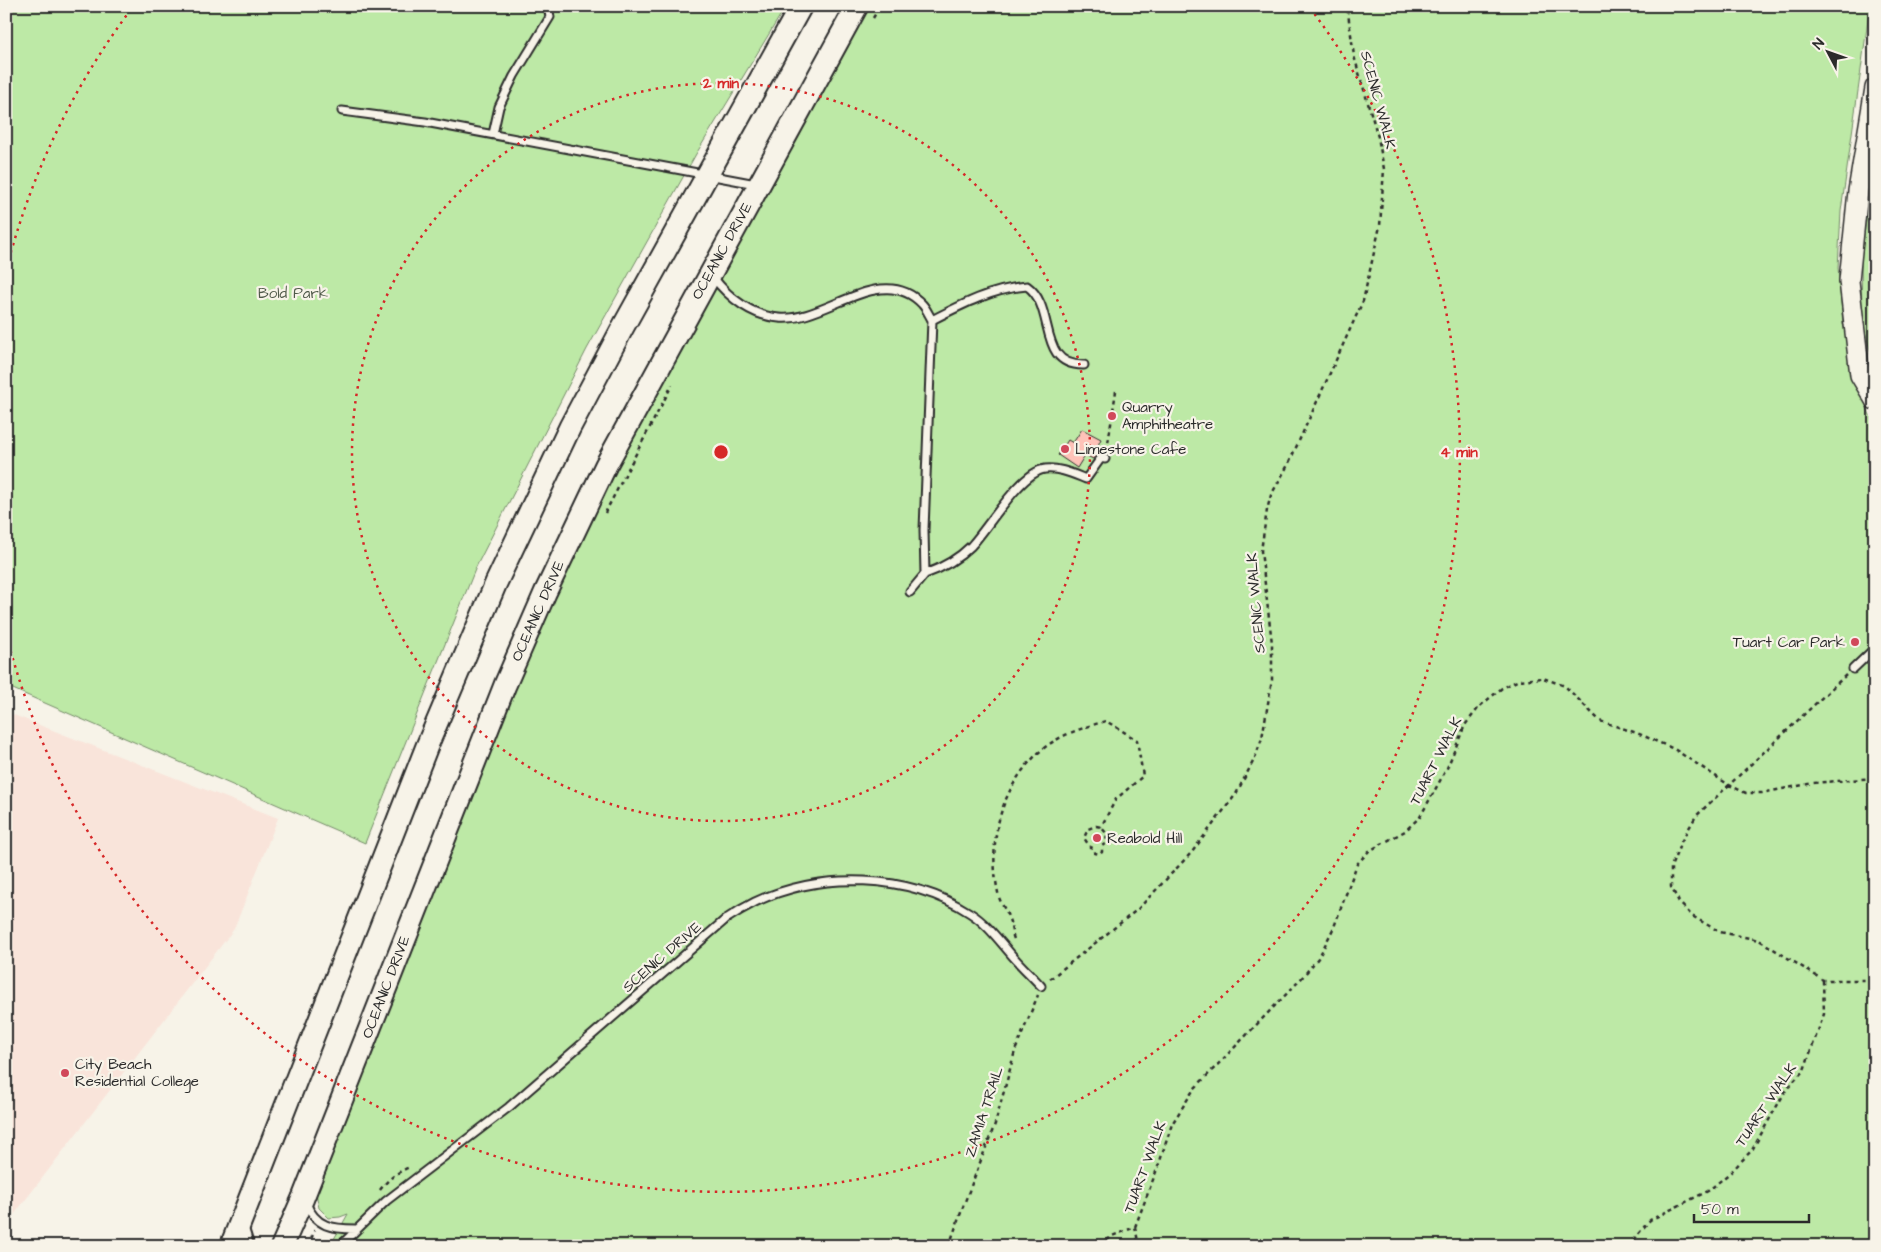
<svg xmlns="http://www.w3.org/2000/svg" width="1881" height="1252" font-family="'Architects Daughter',sans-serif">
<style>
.built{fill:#f9e4da}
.green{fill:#bde9a6;stroke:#748a68}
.building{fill:#fec2b8;stroke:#2b2b2b}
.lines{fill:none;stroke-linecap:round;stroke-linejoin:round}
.lane-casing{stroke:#2b2b2b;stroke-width:11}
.secondary-casing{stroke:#2b2b2b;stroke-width:22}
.primary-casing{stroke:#2b2b2b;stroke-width:25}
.path{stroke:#2b2b2b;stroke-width:2.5;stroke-dasharray:4 4;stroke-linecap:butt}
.lane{stroke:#f7f3e8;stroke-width:7}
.secondary{stroke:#f7f3e8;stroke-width:19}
.primary{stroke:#f7f3e8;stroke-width:21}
.ring{fill:none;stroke:#d62828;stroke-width:2.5;stroke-dasharray:2.5 5}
.poi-dot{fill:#d1495b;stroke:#f7f3e8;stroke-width:2}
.labels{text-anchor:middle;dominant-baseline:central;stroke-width:4.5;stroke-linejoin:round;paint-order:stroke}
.street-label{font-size:15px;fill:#2b2b2b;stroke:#f7f3e8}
.park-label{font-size:15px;fill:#505a4a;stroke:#f7f3e8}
.poi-label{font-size:15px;fill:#2b2b2b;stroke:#f7f3e8;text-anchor:start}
.centre{fill:#d62828;stroke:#f7f3e8;stroke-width:2.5}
.ring-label{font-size:15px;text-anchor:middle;font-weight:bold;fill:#d62828;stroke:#f7f3e8;stroke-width:4.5;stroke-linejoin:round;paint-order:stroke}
</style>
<rect width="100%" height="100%" fill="#f7f3e8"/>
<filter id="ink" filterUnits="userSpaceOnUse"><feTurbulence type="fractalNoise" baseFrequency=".02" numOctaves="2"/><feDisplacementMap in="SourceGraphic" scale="10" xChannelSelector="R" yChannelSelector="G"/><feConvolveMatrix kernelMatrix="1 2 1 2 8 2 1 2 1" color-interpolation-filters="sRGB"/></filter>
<g filter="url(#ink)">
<path class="built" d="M 6,712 L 278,818 L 234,929 L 13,1216 L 7,1246 Z"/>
<path class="green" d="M 6,6 L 786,6 L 696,154 L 587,349 L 476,567 L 365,843 L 6,686 Z
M 867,6 L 1870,6 L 1841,211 L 1838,268 L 1843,324 L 1855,380 L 1875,427 L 1875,1246 L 330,1246 L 348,1214 L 340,1217 L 329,1218 L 319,1208 L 316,1193 L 451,843 L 553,596 L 614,468 Z
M 1875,151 L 1875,368 L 1862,320 L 1861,259 Z"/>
<path class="building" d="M 1082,429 L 1101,439 L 1098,445 L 1102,448 L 1093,459 L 1085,455 L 1077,468 L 1058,455 L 1068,440 L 1073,443 Z"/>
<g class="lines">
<defs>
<path id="lane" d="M 342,111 L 425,122 L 756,184
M 493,134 L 499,107 L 514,76 L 550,17 L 548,6
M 713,277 C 729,298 752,316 779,318 C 825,323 881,261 922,304 C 926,308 929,315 932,320 L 924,530 L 925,574 L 910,592
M 932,320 C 963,304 992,289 1027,286 C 1057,307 1036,366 1084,365
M 925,574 C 942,568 958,559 971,546 C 988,528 1021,472 1045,469 C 1058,467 1073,474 1086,479 L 1101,458 L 1105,459
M 1853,669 L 1875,648
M 306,1203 C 316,1227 332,1229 356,1229
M 244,1227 L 250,1246
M 340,1246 L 386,1201 L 509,1107 L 726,919 C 735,913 745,907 755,902 C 821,871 908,873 970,913 C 986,923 998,939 1010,953 C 1020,965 1031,975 1041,986"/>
<path id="secondary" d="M 1875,88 L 1858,191 L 1849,281 L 1860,375 L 1875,400"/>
<path id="primary" d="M 231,1246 L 427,746 L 496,583 L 570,427 L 623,327 L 801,6
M 282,1246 L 303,1198 L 505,685 L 545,593 L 606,465 L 857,6"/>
</defs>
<use href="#lane" class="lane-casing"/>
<use href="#secondary" class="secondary-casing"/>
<use href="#primary" class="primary-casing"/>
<path class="path" d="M 873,18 L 880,6
M 1107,450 L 1116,391
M 605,513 L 672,385
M 1846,675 L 1696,816 L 1681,842 L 1671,867 L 1671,887 L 1679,902 L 1692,916 L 1720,932 L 1759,940 L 1823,980 L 1875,980
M 1096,826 L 1101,827 L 1107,834 L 1106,843 L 1102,846 L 1102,852 L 1100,854 L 1095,853 L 1093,848 L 1090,847 L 1084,838 L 1088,829 Z
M 1014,939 C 1011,932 1012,925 1008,917 C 1006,910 1001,904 999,897 C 986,842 1000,785 1044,748 C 1062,734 1085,727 1106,721 L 1137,740 L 1143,776 L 1116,799 L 1101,827
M 1050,979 L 1138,909 L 1192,852 L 1236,794 L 1255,758 L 1262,738 L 1272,680 L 1272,643 L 1261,551 L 1267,510 L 1271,495 L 1288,465 L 1363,301 L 1380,226 L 1384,169 L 1378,137 L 1354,56 L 1347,6
M 380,1190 C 388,1179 397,1172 410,1167
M 1135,1227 L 1159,1164 L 1172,1124 L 1194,1089 L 1300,980 L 1319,957 L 1334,927 L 1357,864 L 1369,851 L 1405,831 L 1420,817 L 1447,768 L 1465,725 L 1480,706 L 1502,688 L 1519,680 L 1543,678 L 1565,686 L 1600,721 L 1637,733 L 1674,749 L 1729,785 L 1746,793 L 1762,793 L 1813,783 L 1875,778
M 1135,1227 L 1139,1246
M 308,1246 L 315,1230
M 949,1246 L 964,1204 L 995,1124 L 1015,1051 L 1038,995
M 1101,1246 L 1112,1236 L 1135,1227
M 1628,1246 L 1650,1220 L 1708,1191 L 1731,1172 L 1752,1150 L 1786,1090 L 1804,1070 L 1824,1014 L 1823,980"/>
<use href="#lane" class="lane"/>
<use href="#secondary" class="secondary"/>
<use href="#primary" class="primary"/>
</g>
</g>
<g class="ring">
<circle cx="721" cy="452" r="369"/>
<path d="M7 267A738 738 0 0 1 132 8M1310 8A738 738 0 1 1 7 637"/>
</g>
<g class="poi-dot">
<circle cx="1112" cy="416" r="5"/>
<circle cx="1065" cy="449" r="5"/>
<circle cx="1855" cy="642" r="5"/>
<circle cx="1097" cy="838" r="5"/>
<circle cx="65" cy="1073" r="5"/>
</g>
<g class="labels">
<g class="street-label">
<text transform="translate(1378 100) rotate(75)">SCENIC WALK</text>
<text transform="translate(722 251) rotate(-61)">OCEANIC DRIVE</text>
<text transform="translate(1256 603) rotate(-95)">SCENIC WALK</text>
<text transform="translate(538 611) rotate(-66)">OCEANIC DRIVE</text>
<text transform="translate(1436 761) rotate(-63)">TUART WALK</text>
<text transform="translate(662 957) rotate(-41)">SCENIC DRIVE</text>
<text transform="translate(386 987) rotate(-69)">OCEANIC DRIVE</text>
<text transform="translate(1766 1105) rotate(-56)">TUART WALK</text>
<text transform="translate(984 1112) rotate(-72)">ZAMIA TRAIL</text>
<text transform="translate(1145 1167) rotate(-70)">TUART WALK</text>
</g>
<g class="park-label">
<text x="293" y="293">Bold Park</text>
</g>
<g class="poi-label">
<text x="1122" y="407">Quarry<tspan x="1122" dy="17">Amphitheatre</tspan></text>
<text x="1075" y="449">Limestone Cafe</text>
<text x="1845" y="642" text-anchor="end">Tuart Car Park</text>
<text x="1107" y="838">Reabold Hill</text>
<text x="75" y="1064">City Beach<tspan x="75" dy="17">Residential College</tspan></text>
</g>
</g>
<circle cx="721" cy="452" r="8" class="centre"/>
<g class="ring-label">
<text x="721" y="88">2 min</text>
<text x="1459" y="457">4 min</text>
</g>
<rect width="1881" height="1252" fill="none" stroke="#f7f3e8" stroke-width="25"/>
<rect x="12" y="12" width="1856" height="1227" fill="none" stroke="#2b2b2b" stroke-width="2" filter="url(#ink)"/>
<g transform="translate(1828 52) rotate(311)" stroke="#f7f3e8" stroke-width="4" paint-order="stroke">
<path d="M0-4L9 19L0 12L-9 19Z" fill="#2b2b2b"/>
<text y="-8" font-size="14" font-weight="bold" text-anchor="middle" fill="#2b2b2b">N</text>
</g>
<path d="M1694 1214v8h115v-8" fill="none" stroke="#2b2b2b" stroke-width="2.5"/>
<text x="1701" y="1214" font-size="15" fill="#2b2b2b" stroke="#f7f3e8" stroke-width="4" paint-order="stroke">50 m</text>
</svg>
